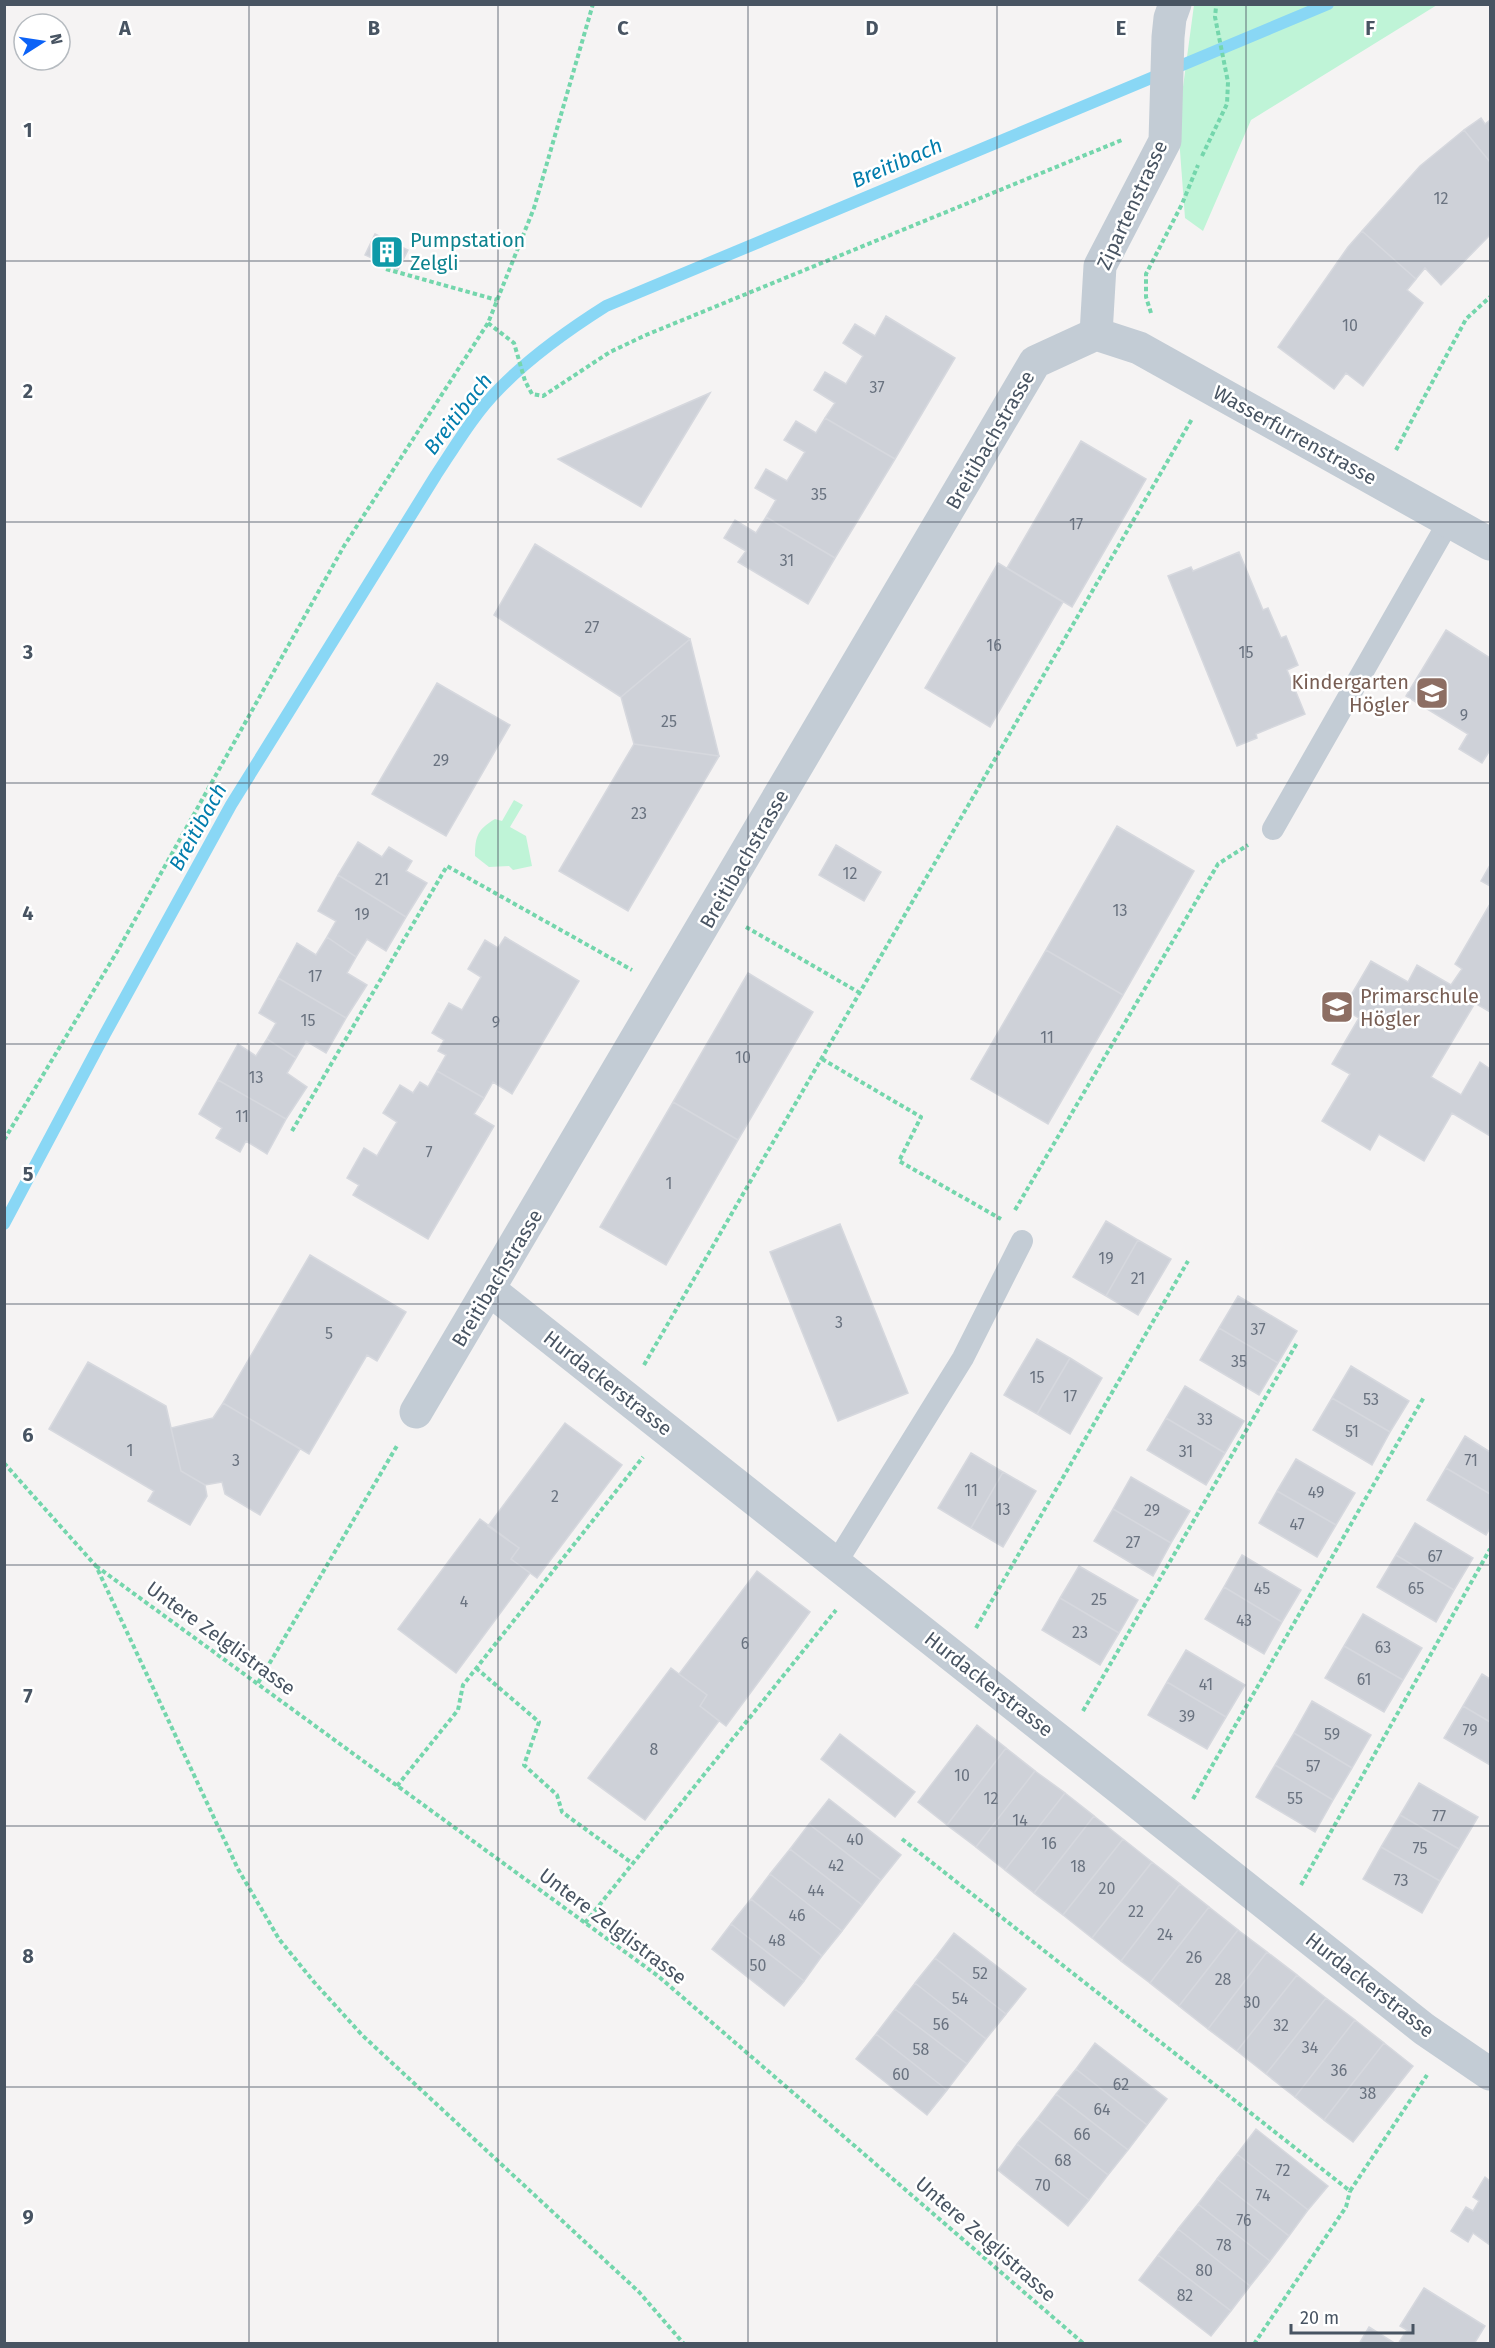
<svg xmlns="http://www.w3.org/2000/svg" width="1495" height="2348" font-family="'Fira Sans',sans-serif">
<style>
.green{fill:#bff4d7}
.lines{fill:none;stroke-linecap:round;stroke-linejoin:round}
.stream{stroke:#89d7f5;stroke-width:12}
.building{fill:#ced1d8;stroke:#d6d8de;stroke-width:1.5}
.path{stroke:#74d6ac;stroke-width:4;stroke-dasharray:4.5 3;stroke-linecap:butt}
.service{stroke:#c3ccd5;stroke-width:22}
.minor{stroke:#c3ccd5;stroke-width:33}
.grid{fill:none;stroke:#485462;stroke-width:1.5;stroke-opacity:0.55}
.labels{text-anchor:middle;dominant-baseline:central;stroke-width:5;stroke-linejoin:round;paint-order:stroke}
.number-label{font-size:16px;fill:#6a7380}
.street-label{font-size:20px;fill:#485462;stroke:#fff}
.culture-label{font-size:20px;fill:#0d838f;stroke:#fff;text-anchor:start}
.education-label{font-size:20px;fill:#785e54;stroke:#fff;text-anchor:end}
.water-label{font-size:21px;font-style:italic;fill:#027dad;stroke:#fff}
.grid-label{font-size:20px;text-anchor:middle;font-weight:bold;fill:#485462;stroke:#fff;stroke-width:5;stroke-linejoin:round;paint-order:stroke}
</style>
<rect width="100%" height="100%" fill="#f5f3f3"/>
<path class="green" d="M 1194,5 L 1437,5 L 1251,120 L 1203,231 L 1185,218 L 1178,124 Z
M 514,800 L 523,805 L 510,827 L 526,836 L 532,866 L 513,870 L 509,866 L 489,867 L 475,856 C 475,836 478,829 495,819 L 502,821 Z"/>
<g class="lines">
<path class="stream" d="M 4,1224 L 105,1034 L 231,805 L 436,475 C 456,445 474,414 499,389 C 531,356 568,330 606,306 L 1328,4"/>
</g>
<path class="building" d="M 1481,118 L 1485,124 L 1490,120 L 1490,162 L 1464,130 Z
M 1464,130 L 1490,162 L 1490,235 L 1441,285 L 1425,268 L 1416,279 L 1362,231 L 1420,166 Z
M 1362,231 L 1416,279 L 1407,290 L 1423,303 L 1363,386 L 1346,373 L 1334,389 L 1278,347 L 1348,247 Z
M 375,234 L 408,250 L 398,270 L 365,255 Z
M 886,316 L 955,358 L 895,459 L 825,418 L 835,403 L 814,390 L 825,372 L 846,384 L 863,356 L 843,343 L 855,324 L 875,336 Z
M 710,393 L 641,507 L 558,459 Z
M 825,418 L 895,459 L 835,558 L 766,517 L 776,500 L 755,488 L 766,469 L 787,481 L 805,452 L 784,440 L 796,421 L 816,433 Z
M 1081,441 L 1146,479 L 1072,607 L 1007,568 Z
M 766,517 L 835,558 L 808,604 L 738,562 L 746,551 L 724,538 L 735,520 L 756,533 Z
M 535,544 L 690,639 L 621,697 L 494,615 Z
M 1239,552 L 1263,610 L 1268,608 L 1281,638 L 1286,636 L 1298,665 L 1287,670 L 1305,714 L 1256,734 L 1257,738 L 1237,746 L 1168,576 L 1191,567 L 1193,571 Z
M 998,563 L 1063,602 L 990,727 L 925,688 Z
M 1446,630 L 1490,658 L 1490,750 L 1482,763 L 1459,749 L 1468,734 L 1406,696 Z
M 690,639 L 719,756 L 634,744 L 621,697 Z
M 437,683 L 510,725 L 446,836 L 372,794 Z
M 634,744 L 719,756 L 628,911 L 559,871 Z
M 1117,826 L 1194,871 L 1123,995 L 1046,950 Z
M 358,842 L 382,857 L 389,847 L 412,861 L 406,871 L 427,883 L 406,917 L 338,875 Z
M 836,845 L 881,872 L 864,901 L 819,875 Z
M 1490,865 L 1490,886 L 1481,881 Z
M 338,875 L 406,917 L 386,951 L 367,939 L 356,957 L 327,937 L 336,921 L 318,911 Z
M 1490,904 L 1490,1012 L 1475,1003 L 1431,1077 L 1461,1095 L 1480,1062 L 1490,1069 L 1490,1136 L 1452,1113 L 1424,1161 L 1379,1134 L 1370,1150 L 1322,1121 L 1350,1074 L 1332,1064 L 1359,1018 L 1343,1009 L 1371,961 L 1408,982 L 1417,965 L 1451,985 L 1462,969 L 1455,964 Z
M 327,937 L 356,957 L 347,973 L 367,985 L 346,1018 L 278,978 L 297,943 L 316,955 Z
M 505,937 L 579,981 L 512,1094 L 493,1082 L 484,1098 L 437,1071 L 446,1055 L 438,1051 L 444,1040 L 432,1033 L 449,1003 L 462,1010 L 481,977 L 468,969 L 485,940 L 498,948 Z
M 1046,950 L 1123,995 L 1048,1124 L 971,1079 Z
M 748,973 L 813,1012 L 738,1140 L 673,1102 Z
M 278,978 L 346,1018 L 326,1053 L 306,1041 L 296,1058 L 267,1039 L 276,1023 L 259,1013 Z
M 267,1039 L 296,1058 L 287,1073 L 307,1087 L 286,1119 L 218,1080 L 238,1044 L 256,1056 Z
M 437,1071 L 484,1098 L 474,1114 L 494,1126 L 428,1239 L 353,1195 L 359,1185 L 347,1178 L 364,1148 L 377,1156 L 397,1122 L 383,1113 L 400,1085 L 413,1093 L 420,1082 L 428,1087 Z
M 218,1080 L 286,1119 L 267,1154 L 246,1141 L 240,1152 L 216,1138 L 222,1128 L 199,1114 Z
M 673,1102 L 738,1140 L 666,1265 L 600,1227 Z
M 1106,1221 L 1138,1240 L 1106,1296 L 1073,1277 Z
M 840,1224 L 908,1393 L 838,1421 L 770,1252 Z
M 1138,1240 L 1171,1259 L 1138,1315 L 1106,1296 Z
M 310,1255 L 406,1312 L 377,1361 L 367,1355 L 309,1454 L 223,1403 Z
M 1238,1296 L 1297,1331 L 1278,1363 L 1219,1328 Z
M 1219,1328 L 1278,1363 L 1259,1395 L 1200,1360 Z
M 1037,1339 L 1070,1358 L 1037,1414 L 1004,1395 Z
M 1070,1358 L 1102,1378 L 1070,1434 L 1037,1414 Z
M 88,1362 L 166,1406 L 181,1471 L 205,1485 L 207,1496 L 190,1525 L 148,1501 L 154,1491 L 49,1429 Z
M 1351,1366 L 1409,1401 L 1390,1432 L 1332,1398 Z
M 1185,1386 L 1244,1421 L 1225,1453 L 1166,1418 Z
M 1332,1398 L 1390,1432 L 1372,1465 L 1313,1430 Z
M 223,1403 L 300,1449 L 260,1515 L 225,1494 L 222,1482 L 205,1485 L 181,1471 L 171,1428 L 213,1418 Z
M 1166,1418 L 1225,1453 L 1206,1485 L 1147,1450 Z
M 565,1423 L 622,1465 L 537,1578 L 511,1559 L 519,1548 L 488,1526 Z
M 1465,1436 L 1490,1452 L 1490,1494 L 1446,1468 Z
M 971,1453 L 1003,1472 L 971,1528 L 938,1508 Z
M 1296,1459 L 1355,1493 L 1336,1525 L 1277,1491 Z
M 1446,1468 L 1490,1494 L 1490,1528 L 1486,1535 L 1427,1500 Z
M 1003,1472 L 1036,1491 L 1003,1547 L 971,1528 Z
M 1131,1477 L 1190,1511 L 1171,1543 L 1113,1509 Z
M 1277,1491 L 1336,1525 L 1317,1557 L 1259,1523 Z
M 1113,1509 L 1171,1543 L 1153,1576 L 1094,1541 Z
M 480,1519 L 519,1548 L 511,1559 L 530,1573 L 456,1673 L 398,1629 Z
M 1415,1523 L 1473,1558 L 1454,1590 L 1396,1555 Z
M 1242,1555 L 1301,1590 L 1282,1622 L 1224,1587 Z
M 1396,1555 L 1454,1590 L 1436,1622 L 1377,1587 Z
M 1079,1566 L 1138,1600 L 1119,1633 L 1060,1598 Z
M 757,1571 L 810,1612 L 726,1726 L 700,1706 L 707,1695 L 679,1674 Z
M 1224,1587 L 1282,1622 L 1264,1654 L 1205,1619 Z
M 1060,1598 L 1119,1633 L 1100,1665 L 1042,1630 Z
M 1363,1614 L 1422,1648 L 1403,1680 L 1344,1646 Z
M 1344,1646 L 1403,1680 L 1384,1712 L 1325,1678 Z
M 1186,1650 L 1245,1685 L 1226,1717 L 1167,1682 Z
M 671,1668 L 707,1695 L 700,1706 L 719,1721 L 645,1820 L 588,1778 Z
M 1482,1674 L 1490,1679 L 1490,1722 L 1463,1706 Z
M 1167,1682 L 1226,1717 L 1207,1749 L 1148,1715 Z
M 1312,1701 L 1371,1735 L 1352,1768 L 1294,1733 Z
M 1463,1706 L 1490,1722 L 1490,1765 L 1444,1738 Z
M 977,1725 L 1006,1748 L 947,1825 L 918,1802 Z
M 1294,1733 L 1352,1768 L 1333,1800 L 1275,1765 Z
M 840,1734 L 915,1792 L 895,1817 L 821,1759 Z
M 1006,1748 L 1035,1771 L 976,1847 L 947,1825 Z
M 1275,1765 L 1333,1800 L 1315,1832 L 1256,1797 Z
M 1035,1771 L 1065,1793 L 1005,1870 L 976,1847 Z
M 1419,1783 L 1478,1817 L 1459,1849 L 1400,1815 Z
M 1065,1793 L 1094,1816 L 1034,1893 L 1005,1870 Z
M 829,1799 L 901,1855 L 881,1880 L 809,1824 Z
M 1400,1815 L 1459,1849 L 1440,1881 L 1381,1847 Z
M 1094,1816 L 1123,1839 L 1063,1915 L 1034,1893 Z
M 809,1824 L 881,1880 L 862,1905 L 790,1849 Z
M 1123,1839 L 1152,1862 L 1092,1938 L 1063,1915 Z
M 1381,1847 L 1440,1881 L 1422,1913 L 1363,1879 Z
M 790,1849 L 862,1905 L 842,1931 L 770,1874 Z
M 1152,1862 L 1180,1884 L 1121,1961 L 1092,1938 Z
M 770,1874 L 842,1931 L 822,1956 L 751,1899 Z
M 1180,1884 L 1209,1907 L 1150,1983 L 1121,1961 Z
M 751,1899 L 822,1956 L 804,1981 L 731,1924 Z
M 1209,1907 L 1238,1930 L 1179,2006 L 1150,1983 Z
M 731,1924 L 804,1981 L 784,2006 L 712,1949 Z
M 1238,1930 L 1267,1952 L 1208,2029 L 1179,2006 Z
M 954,1933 L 1026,1989 L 1006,2014 L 935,1958 Z
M 1267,1952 L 1297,1975 L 1237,2051 L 1208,2029 Z
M 935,1958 L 1006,2014 L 986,2039 L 915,1983 Z
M 1297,1975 L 1326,1998 L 1266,2074 L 1237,2051 Z
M 915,1983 L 986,2039 L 967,2064 L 895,2009 Z
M 1326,1998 L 1355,2020 L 1295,2097 L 1266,2074 Z
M 895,2009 L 967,2064 L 947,2090 L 876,2034 Z
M 1355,2020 L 1384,2043 L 1324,2120 L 1295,2097 Z
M 876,2034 L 947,2090 L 927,2115 L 856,2059 Z
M 1095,2043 L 1167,2099 L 1147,2125 L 1076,2069 Z
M 1384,2043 L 1413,2066 L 1353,2142 L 1324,2120 Z
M 1076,2069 L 1147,2125 L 1128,2150 L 1056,2094 Z
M 1056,2094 L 1128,2150 L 1108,2175 L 1037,2119 Z
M 1037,2119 L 1108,2175 L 1089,2200 L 1017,2144 Z
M 1256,2129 L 1328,2186 L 1308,2210 L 1237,2154 Z
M 1017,2144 L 1089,2200 L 1068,2226 L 998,2170 Z
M 1237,2154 L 1308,2210 L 1289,2236 L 1217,2179 Z
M 1485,2177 L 1490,2181 L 1490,2245 L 1473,2233 L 1468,2242 L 1451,2231 L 1466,2207 L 1473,2211 L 1479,2201 L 1473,2197 Z
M 1217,2179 L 1289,2236 L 1270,2261 L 1198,2204 Z
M 1198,2204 L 1270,2261 L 1250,2286 L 1178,2229 Z
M 1178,2229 L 1250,2286 L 1231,2311 L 1158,2255 Z
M 1158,2255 L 1231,2311 L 1211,2336 L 1139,2280 Z
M 1424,2288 L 1485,2326 L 1474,2344 L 1398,2344 L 1407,2330 L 1400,2326 Z
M 1369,2327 L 1396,2344 L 1359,2344 Z"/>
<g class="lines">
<path class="path" d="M 1202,156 L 1227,104 L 1228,82 L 1215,17 L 1216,7
M 386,269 L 497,300
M 1151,313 L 1146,297 L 1146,274 L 1182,204 L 1198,165
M 488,323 L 514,343 L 525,381 L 532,394 L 543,396 L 610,352 L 646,335 L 1122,140
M 1396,450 L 1466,319 L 1490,297
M 746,927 L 860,993
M 822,1059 L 921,1117 L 899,1161 L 1001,1219
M 292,1131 L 447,866 L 632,970
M 4,1140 L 118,950 L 344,546 L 488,323 L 534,208 L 593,4
M 1015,1210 L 1218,864 L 1248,845
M 644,1365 L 1192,419
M 4,1463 L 96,1566 L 238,1869 L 279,1939 L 314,1982 L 362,2035 L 639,2292 L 684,2344
M 96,1566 L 658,1976 L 1084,2344
M 976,1628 L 1188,1261
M 476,1668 L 539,1722 L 524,1765 L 557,1795 L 562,1812 L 632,1863
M 258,1683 L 398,1444
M 1083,1711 L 1297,1343
M 397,1786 L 458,1710 L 463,1685 L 643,1457
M 1193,1799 L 1424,1397
M 902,1839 L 1350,2191 L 1427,2075
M 1301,1885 L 1490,1549
M 585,1923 L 836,1610
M 1254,2344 L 1346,2207 L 1350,2191"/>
<path class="service" d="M 1273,829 L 1449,521
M 836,1563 L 963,1358 L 1022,1241"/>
<path class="minor" d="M 1096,334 L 1139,348 L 1490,544
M 1096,334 L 1100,266 L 1165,141 L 1168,37 L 1170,18 L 1175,4
M 490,1290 L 1424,2029 L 1490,2074
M 416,1412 L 1035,362 L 1096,334"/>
</g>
<path class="grid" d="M 249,4 L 249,2344M 498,4 L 498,2344M 748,4 L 748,2344M 997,4 L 997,2344M 1246,4 L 1246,2344M 4,261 L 1490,261M 4,522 L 1490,522M 4,783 L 1490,783M 4,1044 L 1490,1044M 4,1304 L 1490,1304M 4,1565 L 1490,1565M 4,1826 L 1490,1826M 4,2087 L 1490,2087"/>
<defs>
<symbol id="building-square" viewBox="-11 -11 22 22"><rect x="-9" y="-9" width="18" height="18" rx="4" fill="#0f9aa8" stroke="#fff"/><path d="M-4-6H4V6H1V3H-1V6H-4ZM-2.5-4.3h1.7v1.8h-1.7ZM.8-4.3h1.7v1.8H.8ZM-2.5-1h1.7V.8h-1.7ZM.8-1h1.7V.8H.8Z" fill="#fff"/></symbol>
<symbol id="school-square" viewBox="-11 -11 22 22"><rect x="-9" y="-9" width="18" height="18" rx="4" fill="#8d6e63" stroke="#fff"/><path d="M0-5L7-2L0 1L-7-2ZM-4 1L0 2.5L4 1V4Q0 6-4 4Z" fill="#fff"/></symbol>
</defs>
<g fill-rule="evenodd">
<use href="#building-square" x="368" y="233" width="38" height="38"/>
<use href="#school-square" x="1413" y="674" width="38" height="38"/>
<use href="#school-square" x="1318" y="988" width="38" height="38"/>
</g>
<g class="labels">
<g class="number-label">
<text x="1441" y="198">12</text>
<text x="1350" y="325">10</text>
<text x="877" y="387">37</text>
<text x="819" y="494">35</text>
<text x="1076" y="524">17</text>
<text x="787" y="560">31</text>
<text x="592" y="627">27</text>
<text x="994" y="645">16</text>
<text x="1246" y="652">15</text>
<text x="1464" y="715">9</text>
<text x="669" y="721">25</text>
<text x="441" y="760">29</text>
<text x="639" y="813">23</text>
<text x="850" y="873">12</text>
<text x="382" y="879">21</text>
<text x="1120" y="910">13</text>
<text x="362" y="914">19</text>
<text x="315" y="976">17</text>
<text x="308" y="1020">15</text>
<text x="496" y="1022">9</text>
<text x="1047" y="1037">11</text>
<text x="743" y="1057">10</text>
<text x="256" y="1077">13</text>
<text x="242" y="1116">11</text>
<text x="429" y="1152">7</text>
<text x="669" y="1183">1</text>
<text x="1106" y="1258">19</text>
<text x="1138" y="1278">21</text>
<text x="839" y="1322">3</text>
<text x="1258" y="1329">37</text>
<text x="329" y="1333">5</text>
<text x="1239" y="1361">35</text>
<text x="1037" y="1377">15</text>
<text x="1070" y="1396">17</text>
<text x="1371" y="1399">53</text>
<text x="1205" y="1419">33</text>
<text x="1352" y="1431">51</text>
<text x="130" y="1450">1</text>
<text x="1186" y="1451">31</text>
<text x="236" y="1460">3</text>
<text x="1471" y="1460">71</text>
<text x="971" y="1490">11</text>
<text x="1316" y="1492">49</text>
<text x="555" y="1496">2</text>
<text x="1003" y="1509">13</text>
<text x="1152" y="1510">29</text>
<text x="1297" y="1524">47</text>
<text x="1133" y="1542">27</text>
<text x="1435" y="1556">67</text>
<text x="1262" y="1588">45</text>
<text x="1416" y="1588">65</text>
<text x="1099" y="1599">25</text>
<text x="464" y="1601">4</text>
<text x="1244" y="1620">43</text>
<text x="1080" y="1632">23</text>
<text x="745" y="1643">6</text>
<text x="1383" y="1647">63</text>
<text x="1364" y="1679">61</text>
<text x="1206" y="1684">41</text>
<text x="1187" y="1716">39</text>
<text x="1470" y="1730">79</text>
<text x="1332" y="1734">59</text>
<text x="654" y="1749">8</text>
<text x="1313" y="1766">57</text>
<text x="962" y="1775">10</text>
<text x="991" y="1798">12</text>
<text x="1295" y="1798">55</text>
<text x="1439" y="1816">77</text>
<text x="1020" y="1820">14</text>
<text x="855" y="1839">40</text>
<text x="1049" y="1843">16</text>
<text x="1420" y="1848">75</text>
<text x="836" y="1865">42</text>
<text x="1078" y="1866">18</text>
<text x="1401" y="1880">73</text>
<text x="1107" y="1888">20</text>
<text x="816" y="1890">44</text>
<text x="1136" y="1911">22</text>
<text x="797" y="1915">46</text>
<text x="1165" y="1934">24</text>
<text x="777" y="1940">48</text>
<text x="1194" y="1957">26</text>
<text x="758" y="1965">50</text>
<text x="980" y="1973">52</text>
<text x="1223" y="1979">28</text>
<text x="960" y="1998">54</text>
<text x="1252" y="2002">30</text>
<text x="941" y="2024">56</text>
<text x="1281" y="2025">32</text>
<text x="1310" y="2047">34</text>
<text x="921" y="2049">58</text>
<text x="1339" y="2070">36</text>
<text x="901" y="2074">60</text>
<text x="1121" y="2084">62</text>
<text x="1368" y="2093">38</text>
<text x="1102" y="2109">64</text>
<text x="1082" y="2134">66</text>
<text x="1063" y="2160">68</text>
<text x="1283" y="2170">72</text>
<text x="1043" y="2185">70</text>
<text x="1263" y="2195">74</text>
<text x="1244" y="2220">76</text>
<text x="1224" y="2245">78</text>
<text x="1204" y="2270">80</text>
<text x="1185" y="2295">82</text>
</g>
<g class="street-label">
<text transform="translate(1132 205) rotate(-65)">Zipartenstrasse</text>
<text transform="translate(1295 435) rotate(29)">Wasserfurrenstrasse</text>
<text transform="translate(990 440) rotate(-60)">Breitibachstrasse</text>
<text transform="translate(744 859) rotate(-60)">Breitibachstrasse</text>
<text transform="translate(497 1278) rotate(-59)">Breitibachstrasse</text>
<text transform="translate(608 1383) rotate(38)">Hurdackerstrasse</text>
<text transform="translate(221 1638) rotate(36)">Untere Zelglistrasse</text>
<text transform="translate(989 1684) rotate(38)">Hurdackerstrasse</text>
<text transform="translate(613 1926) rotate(37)">Untere Zelglistrasse</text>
<text transform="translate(1370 1985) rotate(38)">Hurdackerstrasse</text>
<text transform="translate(986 2239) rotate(41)">Untere Zelglistrasse</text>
</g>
<g class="culture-label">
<text x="410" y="240">Pumpstation<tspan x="410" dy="23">Zelgli</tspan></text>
</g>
<g class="education-label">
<text x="1409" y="682">Kindergarten<tspan x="1409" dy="23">Högler</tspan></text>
<text x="1360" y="996" text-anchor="start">Primarschule<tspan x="1360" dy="23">Högler</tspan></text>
</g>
<g class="water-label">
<text transform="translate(897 163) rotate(-23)">Breitibach</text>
<text transform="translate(458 414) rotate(-52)">Breitibach</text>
<text transform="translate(198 827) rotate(-61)">Breitibach</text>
</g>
</g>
<g class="grid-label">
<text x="125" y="35">A</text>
<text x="374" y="35">B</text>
<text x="623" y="35">C</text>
<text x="872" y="35">D</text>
<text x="1121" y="35">E</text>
<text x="1370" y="35">F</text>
<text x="28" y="137">1</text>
<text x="28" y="398">2</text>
<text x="28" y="659">3</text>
<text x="28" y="920">4</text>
<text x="28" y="1181">5</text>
<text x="28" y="1442">6</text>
<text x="28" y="1703">7</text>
<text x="28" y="1963">8</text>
<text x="28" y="2224">9</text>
</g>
<rect width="1495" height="2348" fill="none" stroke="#485462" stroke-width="12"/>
<g transform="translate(42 42) rotate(78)"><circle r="28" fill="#ffffff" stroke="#b6bbc0" stroke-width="1.5"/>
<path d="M0-4.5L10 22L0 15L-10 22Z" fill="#0b62f7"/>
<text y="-9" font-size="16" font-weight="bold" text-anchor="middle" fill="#485462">N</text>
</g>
<path d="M1291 2324v9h122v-9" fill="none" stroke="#485462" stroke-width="3"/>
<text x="1300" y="2324" font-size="18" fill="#485462" stroke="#ffffff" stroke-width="4.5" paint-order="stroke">20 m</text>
</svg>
